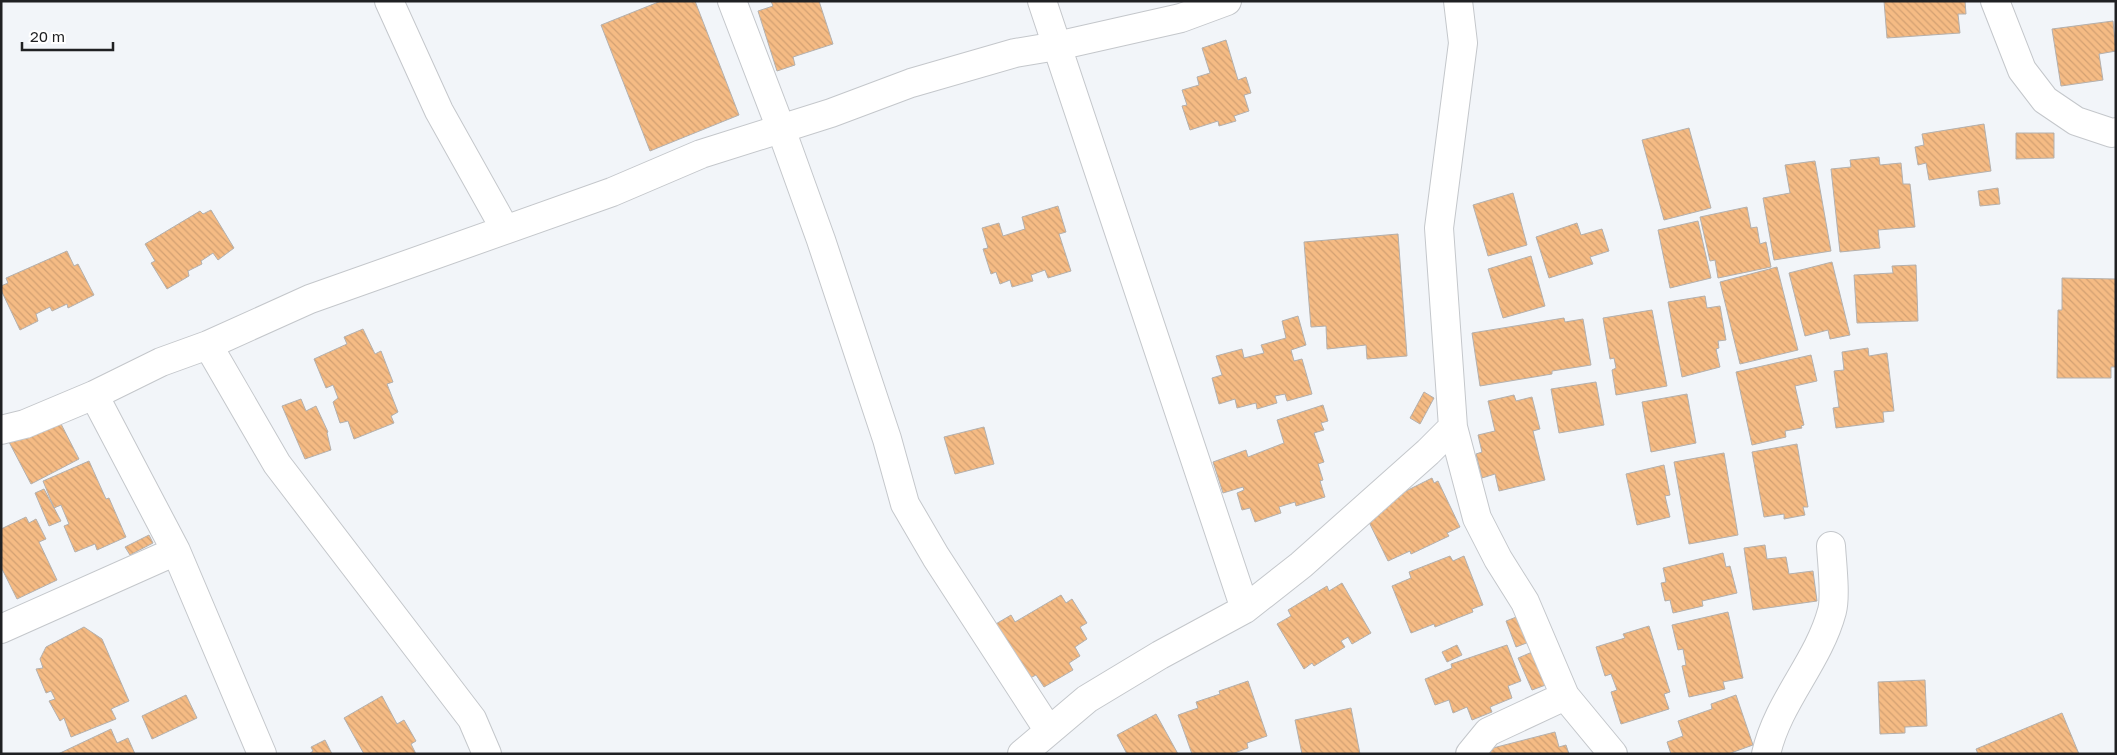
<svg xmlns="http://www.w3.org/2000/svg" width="2117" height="755" font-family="'Golos Text',sans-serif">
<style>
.building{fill:url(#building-back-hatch);stroke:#b4b0ad}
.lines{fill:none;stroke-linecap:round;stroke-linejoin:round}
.minor-casing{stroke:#c4c7cb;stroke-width:30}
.minor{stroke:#fff;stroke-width:28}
</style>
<defs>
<pattern id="building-back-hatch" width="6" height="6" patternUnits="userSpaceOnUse" patternTransform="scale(1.25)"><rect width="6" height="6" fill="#f5bb84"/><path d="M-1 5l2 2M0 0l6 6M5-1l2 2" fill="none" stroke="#d2a072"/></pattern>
</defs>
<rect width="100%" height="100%" fill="#f2f5f9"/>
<path class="building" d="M 661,1 L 695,1 L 739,115 L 650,151 L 601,25 Z
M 771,1 L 819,1 L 833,44 L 793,57 L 795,65 L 777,71 L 758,11 L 773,6 Z
M 1884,1 L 1965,1 L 1966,14 L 1958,14 L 1960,33 L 1887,38 Z
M 2113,21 L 2116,51 L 2099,54 L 2103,80 L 2061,86 L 2052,29 Z
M 1226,40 L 1238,80 L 1246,77 L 1251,93 L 1244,95 L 1249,111 L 1234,116 L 1236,121 L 1219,126 L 1218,121 L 1190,130 L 1182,106 L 1187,105 L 1182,90 L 1199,85 L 1197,77 L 1210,73 L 1202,48 Z
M 1984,124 L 1991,171 L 1929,180 L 1926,163 L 1918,165 L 1915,147 L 1924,145 L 1922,134 Z
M 1689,128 L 1711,208 L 1664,220 L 1642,140 Z
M 2016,133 L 2054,133 L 2054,158 L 2016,159 Z
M 1879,157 L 1880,165 L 1901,163 L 1903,184 L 1910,184 L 1915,227 L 1878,230 L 1880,248 L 1840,252 L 1831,169 L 1851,167 L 1850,160 Z
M 1815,161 L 1831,251 L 1774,260 L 1763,198 L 1790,193 L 1785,165 Z
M 1998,188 L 2000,204 L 1980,206 L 1978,191 Z
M 1513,193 L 1527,245 L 1488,256 L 1473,205 Z
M 1058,206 L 1066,232 L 1059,234 L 1071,271 L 1048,278 L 1045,270 L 1031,275 L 1033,281 L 1012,287 L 1010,280 L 1000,284 L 996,272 L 991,274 L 983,249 L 988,248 L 982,228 L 999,223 L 1003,236 L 1025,229 L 1022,217 Z
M 1747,207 L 1751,228 L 1757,227 L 1760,244 L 1766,242 L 1771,267 L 1718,278 L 1715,260 L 1710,261 L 1700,217 Z
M 211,210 L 234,248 L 218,260 L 213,253 L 201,261 L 202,264 L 188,271 L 189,276 L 167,289 L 151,263 L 155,261 L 145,244 L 200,211 L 203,214 Z
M 1698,221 L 1711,278 L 1670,288 L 1658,230 Z
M 1577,223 L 1581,235 L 1602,229 L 1609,251 L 1590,257 L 1593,264 L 1549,278 L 1536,237 Z
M 1398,234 L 1407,356 L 1367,359 L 1366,345 L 1327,349 L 1326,326 L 1311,327 L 1304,242 Z
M 67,251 L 74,266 L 78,264 L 94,295 L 68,308 L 67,304 L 52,311 L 50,307 L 36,314 L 38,321 L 20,330 L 1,290 L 1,286 L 8,283 L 6,278 Z
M 1531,256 L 1545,306 L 1503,318 L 1488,269 Z
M 1832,262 L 1850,335 L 1830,339 L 1828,330 L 1805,336 L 1789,273 Z
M 1916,265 L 1918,321 L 1857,323 L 1854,275 L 1893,273 L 1892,266 Z
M 1777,267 L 1798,350 L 1740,364 L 1720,282 Z
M 2062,278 L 2116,279 L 2116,367 L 2111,367 L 2111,378 L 2057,378 L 2058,310 L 2062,310 Z
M 1705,296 L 1707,308 L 1720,306 L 1726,340 L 1718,341 L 1719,348 L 1716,349 L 1720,367 L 1682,377 L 1668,302 Z
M 1652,310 L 1667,386 L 1616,395 L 1612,370 L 1616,368 L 1614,358 L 1610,359 L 1603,318 Z
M 1298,316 L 1306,345 L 1291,350 L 1294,361 L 1302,359 L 1312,394 L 1287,401 L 1285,394 L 1275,396 L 1277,403 L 1257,409 L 1256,403 L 1237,408 L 1235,399 L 1219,404 L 1212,378 L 1222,375 L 1216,356 L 1242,349 L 1244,358 L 1264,353 L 1261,345 L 1286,338 L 1282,321 Z
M 1564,318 L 1565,322 L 1583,319 L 1591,365 L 1552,371 L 1552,374 L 1480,386 L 1472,333 Z
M 363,329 L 375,354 L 381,351 L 393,382 L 387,384 L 398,412 L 391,416 L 394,423 L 354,439 L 348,421 L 340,423 L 333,402 L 338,398 L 333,385 L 326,388 L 314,359 L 347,344 L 344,337 Z
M 1868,348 L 1869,356 L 1887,353 L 1894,411 L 1883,412 L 1884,422 L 1836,428 L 1833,408 L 1839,407 L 1834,371 L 1844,370 L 1842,352 Z
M 1811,355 L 1817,381 L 1795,386 L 1804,425 L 1801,426 L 1802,428 L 1785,431 L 1786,437 L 1752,445 L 1736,372 Z
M 1596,382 L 1604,425 L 1559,433 L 1551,389 Z
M 1424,392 L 1434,398 L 1420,424 L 1410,418 Z
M 1687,394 L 1696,443 L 1651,452 L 1642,402 Z
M 1514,395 L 1516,401 L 1532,397 L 1540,429 L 1533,431 L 1545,480 L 1499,491 L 1495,474 L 1482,478 L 1476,454 L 1482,452 L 1478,435 L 1495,431 L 1488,401 Z
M 301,399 L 306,411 L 316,406 L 328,432 L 327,433 L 331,450 L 305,459 L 282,406 Z
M 1323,405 L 1328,421 L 1321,423 L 1324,430 L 1314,433 L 1324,462 L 1318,464 L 1323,480 L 1320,481 L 1325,497 L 1296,506 L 1295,502 L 1279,507 L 1281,513 L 1255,522 L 1250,508 L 1242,510 L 1237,493 L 1244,490 L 1243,487 L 1223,493 L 1213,462 L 1246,450 L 1248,457 L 1284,443 L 1277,420 Z
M 59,420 L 79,459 L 31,484 L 9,442 Z
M 984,427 L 994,464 L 955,474 L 944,437 Z
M 1797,444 L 1808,507 L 1803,507 L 1805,515 L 1784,519 L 1784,514 L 1764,517 L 1752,452 Z
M 1724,453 L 1738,535 L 1689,544 L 1674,462 Z
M 89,461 L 106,499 L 109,498 L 126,537 L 97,550 L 95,544 L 75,552 L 64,526 L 69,524 L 61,505 L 54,508 L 43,481 Z
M 1664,465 L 1670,495 L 1665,496 L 1670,517 L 1637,525 L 1626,474 Z
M 1432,478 L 1434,483 L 1438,481 L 1460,527 L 1447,533 L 1449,536 L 1411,554 L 1410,551 L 1388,561 L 1367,518 L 1387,508 L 1384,502 Z
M 44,489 L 61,521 L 49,526 L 35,493 Z
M 26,517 L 29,523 L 36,519 L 46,539 L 39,542 L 57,580 L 17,599 L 1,567 L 1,529 Z
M 149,535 L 153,543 L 130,555 L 125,547 Z
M 1765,545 L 1767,559 L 1786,557 L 1789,574 L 1813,571 L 1817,601 L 1753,610 L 1744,548 Z
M 1723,553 L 1726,567 L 1730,566 L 1737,593 L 1702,601 L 1703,606 L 1673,613 L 1670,600 L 1665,601 L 1661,583 L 1666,582 L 1663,568 Z
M 1450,556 L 1453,561 L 1464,556 L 1483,605 L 1472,609 L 1473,612 L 1435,627 L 1434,624 L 1411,633 L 1392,586 L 1411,578 L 1409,572 Z
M 1342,583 L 1371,633 L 1352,644 L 1348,637 L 1341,641 L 1345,647 L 1314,666 L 1312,663 L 1304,669 L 1277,624 L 1291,616 L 1288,610 L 1327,586 L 1329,591 Z
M 1061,595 L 1066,603 L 1072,599 L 1087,623 L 1080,627 L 1087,639 L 1075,647 L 1080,656 L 1069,663 L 1073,670 L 1044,687 L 1036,675 L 1024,681 L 989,628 L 1011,615 L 1015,622 Z
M 1728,612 L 1743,678 L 1723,682 L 1725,689 L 1689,697 L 1682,666 L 1686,665 L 1683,649 L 1678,650 L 1672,625 Z
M 1519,616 L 1529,642 L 1516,647 L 1506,621 Z
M 1649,626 L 1670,692 L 1664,694 L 1669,709 L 1621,724 L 1611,692 L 1617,690 L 1611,674 L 1605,676 L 1596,647 L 1625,638 L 1623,634 Z
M 84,627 L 102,639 L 129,701 L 111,709 L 116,719 L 71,737 L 64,718 L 60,721 L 49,701 L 55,699 L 51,691 L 46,693 L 36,669 L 43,668 L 40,659 L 46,647 Z
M 1457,645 L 1462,655 L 1447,662 L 1442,652 Z
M 1507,645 L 1521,681 L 1508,686 L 1512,698 L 1490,707 L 1492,712 L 1472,720 L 1467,707 L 1453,713 L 1449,700 L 1435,705 L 1425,679 L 1452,668 L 1451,664 Z
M 1537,650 L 1551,683 L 1532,690 L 1518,658 Z
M 1925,680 L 1927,726 L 1905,727 L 1905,733 L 1880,734 L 1878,682 Z
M 1248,681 L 1267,736 L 1247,743 L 1248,748 L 1232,754 L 1192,754 L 1178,715 L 1198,708 L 1196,702 L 1220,694 L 1219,691 Z
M 186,695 L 197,718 L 152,739 L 142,716 Z
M 1736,695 L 1753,745 L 1728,754 L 1671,754 L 1667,742 L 1683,736 L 1678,721 L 1712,709 L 1711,704 Z
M 382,696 L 397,724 L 404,720 L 416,741 L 411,744 L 416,754 L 364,754 L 344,718 Z
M 1351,708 L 1360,754 L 1302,754 L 1295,720 Z
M 2062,713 L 2079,754 L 1978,754 L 1976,749 Z
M 1156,714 L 1178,754 L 1127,754 L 1117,735 Z
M 111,729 L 117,743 L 128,738 L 135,754 L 58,754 Z
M 1555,732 L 1559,747 L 1566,745 L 1569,754 L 1491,754 L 1489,749 Z
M 325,740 L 332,754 L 309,754 L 313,751 L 311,747 Z"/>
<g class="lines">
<defs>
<path id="minor" d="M 389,1 L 439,111 L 505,229
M 732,1 L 781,129 L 821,240 L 887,439 L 905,504 L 936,557 L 1049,731
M 1042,1 L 1245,609
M 1458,1 L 1463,43 L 1439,228 L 1453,427 L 1477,518 L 1498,559 L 1525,602 L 1565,696 L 1613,754
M 1995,1 L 2022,70 L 2045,100 L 2076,121 L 2112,133 L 2116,132
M 208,345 L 277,464 L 472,719 L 487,754
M 94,395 L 176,551
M 1,430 L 25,424 L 94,395 L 161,362 L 208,345 L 310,299 L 612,192 L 701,154 L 831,113 L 911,83 L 1015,53 L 1057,46 L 1181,18 L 1227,1
M 1,629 L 176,551 L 262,754
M 1022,754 L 1087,699 L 1160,655 L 1245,609 L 1301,565 L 1428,452 L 1453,427
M 1470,754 L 1488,732 L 1565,696
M 1766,754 C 1778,701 1818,663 1832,611 C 1836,596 1832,563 1831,546"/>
</defs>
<use href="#minor" class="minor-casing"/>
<use href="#minor" class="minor"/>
</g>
<rect width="2117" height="755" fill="none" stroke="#202123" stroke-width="5"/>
<path d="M22 42v8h91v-8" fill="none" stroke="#202123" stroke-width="2.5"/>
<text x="30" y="42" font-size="15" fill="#202123" stroke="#ffffff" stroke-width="4" paint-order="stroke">20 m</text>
</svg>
